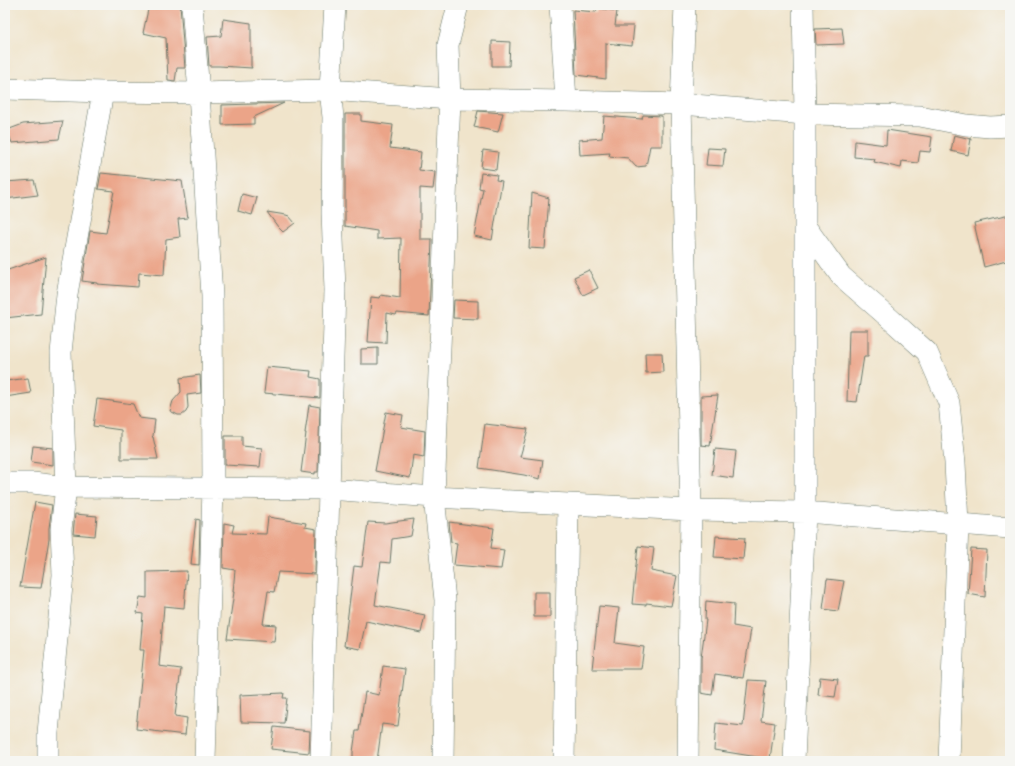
<svg xmlns="http://www.w3.org/2000/svg" width="1015" height="766" font-family="Mynerve,sans-serif">
<style>
.building{fill:#eba488}
.lines{fill:none;stroke-linecap:round;stroke-linejoin:round}
.street-casing{stroke:#687769;stroke-width:22}
.street{stroke:#fff;stroke-width:21}
</style>
<rect width="100%" height="100%" fill="#f6f6f2"/>
<filter id="ink" filterUnits="userSpaceOnUse"><feTurbulence type="fractalNoise" baseFrequency=".025" numOctaves="2"/><feDisplacementMap in="SourceGraphic" scale="8" xChannelSelector="R" yChannelSelector="G"/><feConvolveMatrix kernelMatrix="1 2 1 2 8 2 1 2 1" color-interpolation-filters="sRGB"/></filter>
<filter id="wash" filterUnits="userSpaceOnUse"><feTurbulence type="fractalNoise" baseFrequency=".012" numOctaves="4" result="noise"/><feDisplacementMap in="SourceGraphic" scale="16" xChannelSelector="R" yChannelSelector="G"/><feGaussianBlur stdDeviation="0.9" result="paint"/><feColorMatrix in="noise" values="0 0 0 0 0 0 0 0 0 0 0 0 0 0 0 0 0 1.4 0 .05"/><feComposite in="paint" operator="in"/></filter>
<g filter="url(#wash)">
<rect width="100%" height="100%" fill="#f0e4cb"/>
<g id="blocks">
<path class="building" d="M 149,5 L 180,5 L 185,68 L 177,68 L 175,81 L 168,80 L 166,38 L 143,33 Z
M 597,8 L 617,11 L 615,26 L 634,26 L 632,46 L 606,43 L 606,79 L 576,75 L 573,10 L 596,12 Z
M 223,19 L 251,23 L 251,66 L 252,68 L 219,66 L 209,66 L 207,37 L 221,36 Z
M 842,28 L 844,44 L 816,45 L 815,29 Z
M 492,41 L 510,42 L 509,66 L 492,66 Z
M 284,103 L 254,117 L 254,124 L 222,125 L 222,105 Z
M 478,111 L 503,113 L 498,132 L 474,127 Z
M 345,114 L 361,114 L 361,121 L 393,125 L 390,148 L 421,152 L 419,170 L 435,172 L 433,189 L 420,188 L 420,239 L 432,239 L 429,316 L 397,313 L 396,315 L 387,313 L 386,343 L 368,342 L 371,297 L 380,298 L 381,295 L 400,298 L 401,238 L 377,239 L 377,231 L 345,226 Z
M 643,115 L 662,116 L 662,146 L 650,146 L 646,166 L 636,167 L 628,158 L 609,156 L 610,153 L 580,155 L 579,140 L 602,138 L 604,116 L 642,119 Z
M 63,121 L 59,139 L 12,143 L 7,130 L 23,124 Z
M 887,130 L 932,137 L 930,152 L 920,151 L 918,163 L 902,161 L 901,168 L 874,162 L 875,159 L 854,157 L 855,141 L 886,145 Z
M 954,135 L 971,139 L 968,155 L 951,151 Z
M 708,148 L 725,149 L 723,166 L 706,165 Z
M 483,150 L 498,152 L 496,170 L 481,168 Z
M 101,173 L 182,181 L 188,218 L 178,219 L 180,237 L 166,239 L 164,275 L 139,273 L 138,287 L 97,284 L 97,283 L 82,281 L 90,231 L 106,233 L 114,191 L 98,189 Z
M 481,173 L 497,175 L 496,180 L 502,181 L 492,240 L 474,236 L 483,189 L 479,188 Z
M 34,180 L 38,195 L 5,199 L 5,182 Z
M 532,193 L 549,198 L 545,249 L 529,248 Z
M 242,194 L 257,198 L 252,215 L 238,211 Z
M 267,212 L 286,215 L 289,216 L 295,223 L 283,232 L 278,227 Z
M 1010,215 L 1010,260 L 984,267 L 974,223 Z
M 46,257 L 41,314 L 5,318 L 5,271 Z
M 589,270 L 598,288 L 583,295 L 574,277 Z
M 454,300 L 478,301 L 478,319 L 453,318 Z
M 849,330 L 868,330 L 868,356 L 864,356 L 857,402 L 847,401 Z
M 378,348 L 378,364 L 361,364 L 361,349 Z
M 645,353 L 662,353 L 663,372 L 646,373 Z
M 267,367 L 311,371 L 310,377 L 320,379 L 320,398 L 264,393 Z
M 200,375 L 201,393 L 187,395 L 188,407 L 186,412 L 182,415 L 178,415 L 170,411 L 173,401 L 181,392 L 180,378 Z
M 28,378 L 31,393 L 5,397 L 6,381 Z
M 718,395 L 710,446 L 701,445 L 701,396 Z
M 97,399 L 133,404 L 139,418 L 155,420 L 153,436 L 152,437 L 153,437 L 158,459 L 121,459 L 121,430 L 93,426 Z
M 309,405 L 320,407 L 318,472 L 315,472 L 315,474 L 301,472 L 306,433 L 305,433 Z
M 386,412 L 403,415 L 401,427 L 425,431 L 424,457 L 413,455 L 410,478 L 375,471 Z
M 485,424 L 528,429 L 520,457 L 543,460 L 540,479 L 524,475 L 479,468 Z
M 225,436 L 242,436 L 242,446 L 262,448 L 260,467 L 225,465 Z
M 33,446 L 53,448 L 53,465 L 31,462 Z
M 715,449 L 736,451 L 733,478 L 712,475 Z
M 35,502 L 52,505 L 49,528 L 49,539 L 41,588 L 20,587 Z
M 75,514 L 97,516 L 95,536 L 73,534 Z
M 268,517 L 306,523 L 305,527 L 316,529 L 315,574 L 278,572 L 274,592 L 268,591 L 263,624 L 276,625 L 274,642 L 227,639 L 234,592 L 233,592 L 235,570 L 223,568 L 224,523 L 234,525 L 232,533 L 266,534 Z
M 196,519 L 200,520 L 199,565 L 191,564 Z
M 414,519 L 411,536 L 392,539 L 390,563 L 381,562 L 375,605 L 425,615 L 421,633 L 366,621 L 360,649 L 344,646 L 354,566 L 362,567 L 368,522 L 385,523 Z
M 449,522 L 494,528 L 491,548 L 504,550 L 501,569 L 454,565 L 457,543 L 451,542 Z
M 716,536 L 745,538 L 743,559 L 714,557 Z
M 638,546 L 654,548 L 651,571 L 677,576 L 671,606 L 646,603 L 646,605 L 632,604 Z
M 971,549 L 987,550 L 985,597 L 968,594 Z
M 187,571 L 184,608 L 164,606 L 159,666 L 181,669 L 175,716 L 187,718 L 185,735 L 136,729 L 144,650 L 140,650 L 143,614 L 137,613 L 140,597 L 147,598 L 147,572 Z
M 827,579 L 844,581 L 838,611 L 823,609 Z
M 534,592 L 550,592 L 550,617 L 534,617 Z
M 706,601 L 734,604 L 733,626 L 751,629 L 743,678 L 715,674 L 712,695 L 701,693 L 701,658 L 706,620 L 705,620 Z
M 599,606 L 619,608 L 615,643 L 644,647 L 641,669 L 592,669 Z
M 383,666 L 405,669 L 398,726 L 382,724 L 377,761 L 353,761 L 353,752 L 356,731 L 359,731 L 365,692 L 379,695 Z
M 820,677 L 838,679 L 835,697 L 818,695 Z
M 748,680 L 766,681 L 761,721 L 775,723 L 770,759 L 714,750 L 716,723 L 743,726 Z
M 284,693 L 283,698 L 287,698 L 284,723 L 241,722 L 240,695 Z
M 274,727 L 310,731 L 309,753 L 271,749 Z"/>
</g>
</g>
<g filter="url(#ink)">
<use href="#blocks" fill-opacity="0" stroke="#687769" stroke-width="1"/>
<g class="lines">
<defs>
<path id="street" d="M 192,5 L 199,93 L 212,296 L 213,488 L 205,761
M 560,5 L 566,101
M 685,5 L 681,104 L 691,510 L 688,761
M 5,89 L 103,92 L 199,93 L 330,90 L 450,99 L 566,101 L 681,104 L 805,114 L 920,116 L 966,125 L 990,127 L 1010,126
M 805,226 L 841,276 L 887,316 L 927,352 L 949,403 L 955,463 L 958,524 L 949,761
M 5,483 L 33,483 L 66,487 L 329,489 L 434,497 L 568,504 L 691,510 L 805,512 L 1010,528
M 48,761 L 48,733 L 63,575 L 61,529 L 66,487 L 61,353 L 67,294 L 103,92
M 321,761 L 335,290 L 332,213 L 333,117 L 330,90 L 335,5
M 443,761 L 445,600 L 434,497 L 450,99 L 448,45 L 458,5
M 564,761 L 568,504
M 794,761 L 805,512 L 805,114 L 803,5"/>
</defs>
<use href="#street" class="street-casing"/>
<use href="#street" class="street"/>
</g>
</g>
<rect width="1015" height="766" fill="none" stroke="#f6f6f2" stroke-width="20"/>
</svg>
